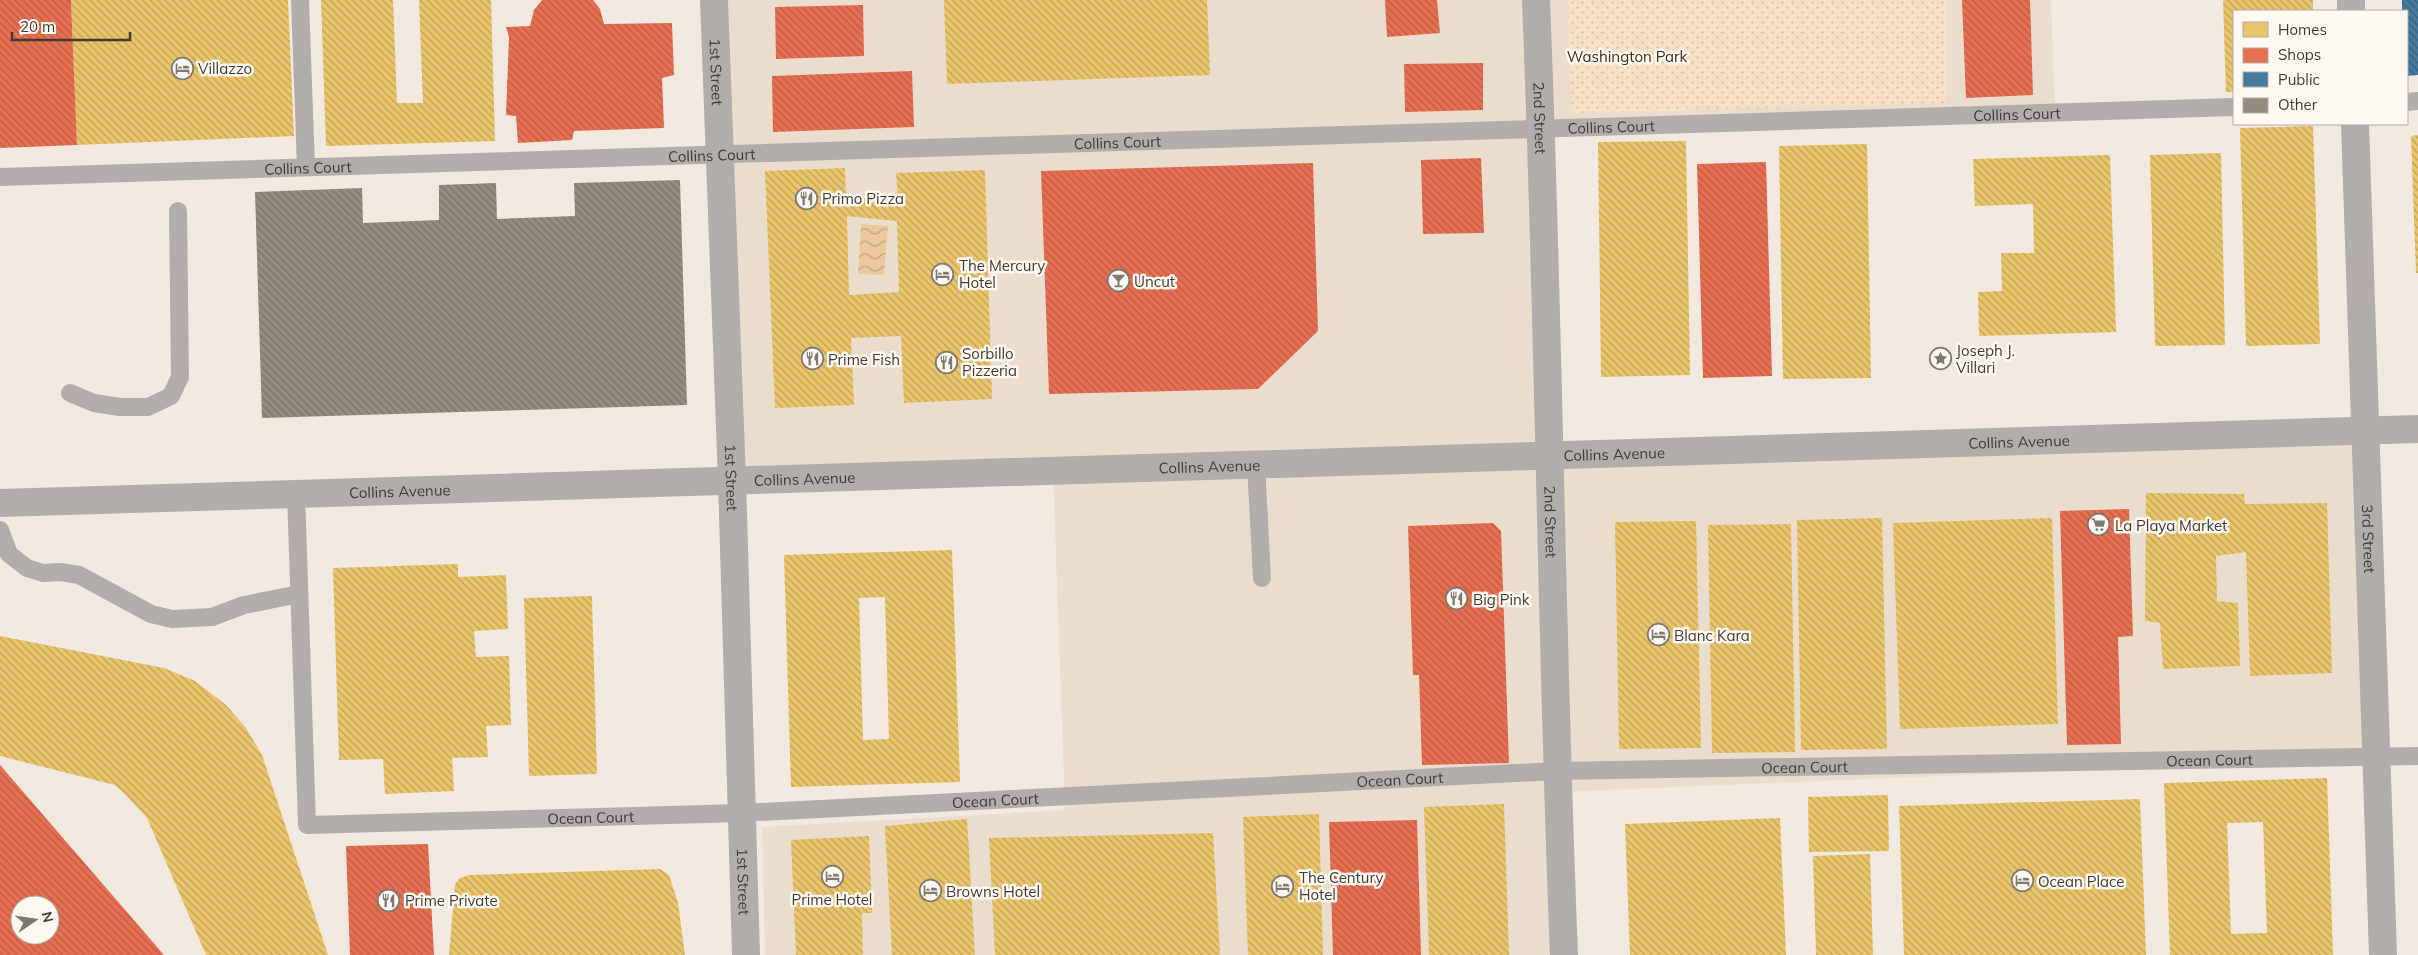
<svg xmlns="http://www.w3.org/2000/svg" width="2418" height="955" font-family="Mulish,sans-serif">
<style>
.built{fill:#ebddce}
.park{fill:url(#park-dots)}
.water{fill:url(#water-waves)}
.homes{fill:url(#homes-back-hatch);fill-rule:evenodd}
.shops{fill:url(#shops-back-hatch);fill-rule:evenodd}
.public{fill:url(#public-back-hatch)}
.building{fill:url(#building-back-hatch)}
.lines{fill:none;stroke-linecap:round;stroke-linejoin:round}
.service{stroke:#b0adaa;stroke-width:18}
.minor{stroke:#b0adaa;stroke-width:28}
.tertiary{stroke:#b0adaa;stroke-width:28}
.labels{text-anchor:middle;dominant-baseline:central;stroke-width:5;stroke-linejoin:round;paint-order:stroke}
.park-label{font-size:15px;fill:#412d11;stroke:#fef8f2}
.poi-label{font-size:15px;fill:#403b35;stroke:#fef8f2;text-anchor:start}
.street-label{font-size:15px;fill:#403b35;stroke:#fef8f2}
</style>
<defs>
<pattern id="park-dots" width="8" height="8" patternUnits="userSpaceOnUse" patternTransform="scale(1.25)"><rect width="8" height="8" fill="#f6dfc2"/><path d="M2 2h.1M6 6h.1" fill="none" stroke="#d4c0a7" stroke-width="1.8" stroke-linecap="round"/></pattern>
<pattern id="water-waves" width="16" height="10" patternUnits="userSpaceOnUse" patternTransform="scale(1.25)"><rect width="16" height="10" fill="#ecc89a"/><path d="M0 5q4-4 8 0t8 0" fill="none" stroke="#c1a47e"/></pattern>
<pattern id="homes-back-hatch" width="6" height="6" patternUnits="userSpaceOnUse" patternTransform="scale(1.25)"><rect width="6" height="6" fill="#e9c46a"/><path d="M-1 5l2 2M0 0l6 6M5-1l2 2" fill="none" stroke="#bea058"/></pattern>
<pattern id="shops-back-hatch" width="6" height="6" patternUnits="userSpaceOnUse" patternTransform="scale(1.25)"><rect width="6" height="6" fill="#e76f51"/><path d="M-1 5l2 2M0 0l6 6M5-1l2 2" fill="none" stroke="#bd5c44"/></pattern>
<pattern id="public-back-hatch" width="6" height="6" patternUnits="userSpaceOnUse" patternTransform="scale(1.25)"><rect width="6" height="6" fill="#457b9d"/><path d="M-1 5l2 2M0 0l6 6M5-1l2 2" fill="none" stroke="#38617a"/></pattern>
<pattern id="building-back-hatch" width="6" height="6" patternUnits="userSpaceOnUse" patternTransform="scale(1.25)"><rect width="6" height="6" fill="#958b7e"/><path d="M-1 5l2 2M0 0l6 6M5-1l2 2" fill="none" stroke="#7b7368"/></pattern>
</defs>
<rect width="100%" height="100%" fill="#f1e9e0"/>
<path class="built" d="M 713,0 L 2051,0 L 2055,113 L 1541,130 L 1550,454 L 2365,431 L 2377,758 L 1558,792 L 1565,955 L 765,955 L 762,827 L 1065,810 L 1053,470 L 732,480 Z"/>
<path class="park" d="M 1568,0 L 1946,0 L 1947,103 L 1577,113 L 1571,104 Z"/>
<path class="water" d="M 861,224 L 888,226 L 884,275 L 858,274 Z"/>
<path class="homes" d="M 71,0 L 288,0 L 294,136 L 77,145 Z
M 321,0 L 393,0 L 397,103 L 423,103 L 419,0 L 491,0 L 495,141 L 326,146 Z
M 944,0 L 1207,0 L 1210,75 L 947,84 Z
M 2223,0 L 2313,0 L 2313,11 L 2234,11 L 2234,92 L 2226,92 Z
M 2313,126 L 2320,344 L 2246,346 L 2240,128 Z
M 2418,135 L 2418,273 L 2416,273 L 2411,136 Z
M 1686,141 L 1690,375 L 1601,377 L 1598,142 Z
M 1867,144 L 1871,378 L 1783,379 L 1779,146 Z
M 2221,153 L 2225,345 L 2155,346 L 2150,155 Z
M 2110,155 L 2116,332 L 1979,336 L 1978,292 L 2002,291 L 2001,253 L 2034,253 L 2033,204 L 1975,206 L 1973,159 Z
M 845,168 L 846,197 L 898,200 L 896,173 L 985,170 L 992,399 L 904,403 L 901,336 L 851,338 L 854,405 L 775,408 L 765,171 ZM 847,216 L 897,221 L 899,292 L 849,295 Z
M 2146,493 L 2244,494 L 2245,504 L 2327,503 L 2332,673 L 2250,676 L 2246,552 L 2216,556 L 2217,601 L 2238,603 L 2240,666 L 2163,669 L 2160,623 L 2145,621 Z
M 1882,518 L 1887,749 L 1801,750 L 1797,520 Z
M 2052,518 L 2058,724 L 1900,729 L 1893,523 Z
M 1696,521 L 1701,748 L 1619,749 L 1615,522 Z
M 1791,524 L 1795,752 L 1712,753 L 1708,525 Z
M 952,550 L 960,782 L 791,787 L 784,555 ZM 885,597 L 889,739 L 863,740 L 859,598 Z
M 458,564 L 458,577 L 506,575 L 508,629 L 474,631 L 476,657 L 509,656 L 511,725 L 486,726 L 488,757 L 452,758 L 454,791 L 385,794 L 383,759 L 339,760 L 333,568 Z
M 592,596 L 597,774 L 529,776 L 524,598 Z
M 0,636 L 164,668 L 195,681 L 226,705 L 246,728 L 262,755 L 328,955 L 206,955 L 147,818 L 127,796 L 115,785 L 0,756 Z
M 2327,778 L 2333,955 L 2170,955 L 2164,783 ZM 2263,822 L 2267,933 L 2231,934 L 2227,823 Z
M 1888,795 L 1889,851 L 1809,852 L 1808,797 Z
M 2140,799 L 2146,955 L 1904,955 L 1899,806 Z
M 1504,804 L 1509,955 L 1429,955 L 1424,807 Z
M 1319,814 L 1323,955 L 1248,955 L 1243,817 Z
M 1780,818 L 1786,955 L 1630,955 L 1625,824 Z
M 967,819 L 975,955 L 892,955 L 885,826 Z
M 1213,833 L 1220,955 L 995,955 L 989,838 Z
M 869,836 L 872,913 L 862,913 L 863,955 L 796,955 L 791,840 Z
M 1870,854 L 1873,955 L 1816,955 L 1813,856 Z
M 660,869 L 669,875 L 678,903 L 685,955 L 449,955 L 455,884 L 460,878 L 469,875 Z"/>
<path class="shops" d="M 0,0 L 71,0 L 77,145 L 0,148 Z
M 542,0 L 593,0 L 600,9 L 604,24 L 672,23 L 674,75 L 662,78 L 664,128 L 574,131 L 572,140 L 518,143 L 516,116 L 506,115 L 509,37 L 506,27 L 530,26 L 534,10 Z
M 1385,0 L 1437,0 L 1440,33 L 1387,37 Z
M 1962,0 L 2030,0 L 2033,95 L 1966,98 Z
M 863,5 L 864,56 L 776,59 L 775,7 Z
M 1483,63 L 1483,110 L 1405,112 L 1404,64 Z
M 912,71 L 914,127 L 773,132 L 772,76 Z
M 1481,158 L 1484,233 L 1423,234 L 1421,160 Z
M 1766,162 L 1772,376 L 1703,378 L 1697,164 Z
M 1313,163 L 1318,331 L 1258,389 L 1049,394 L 1041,171 Z
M 2129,509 L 2133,636 L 2118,637 L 2121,744 L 2067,745 L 2060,511 Z
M 1493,523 L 1501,531 L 1509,763 L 1422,765 L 1419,675 L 1413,675 L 1408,526 Z
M 0,765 L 164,955 L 0,955 ZM 20,905 L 50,905 L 50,935 L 20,935 Z
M 1417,820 L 1421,955 L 1333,955 L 1329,822 Z
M 428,844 L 434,955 L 350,955 L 346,846 Z"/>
<path class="public" d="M 2402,0 L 2418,0 L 2418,75 L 2407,76 L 2407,11 L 2402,11 Z"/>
<path class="building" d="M 680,180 L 687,405 L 262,418 L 255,192 L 362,188 L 363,223 L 439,220 L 439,185 L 496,183 L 497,219 L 575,216 L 574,183 Z"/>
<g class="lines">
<g class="service">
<path d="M 300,0 L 306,167"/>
<path d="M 2407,102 L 2418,101"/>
<path id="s1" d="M 0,177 L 2234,107"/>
<path d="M 70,393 L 94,403 L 120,407 L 148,407 L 171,396 L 180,377 L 178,211"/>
<path d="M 1256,464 L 1262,578"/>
<path id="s2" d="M 296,493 L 307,825 L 741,813 L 1557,771 L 2418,756"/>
<path d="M 0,530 L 9,554 L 27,568 L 43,573 L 61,572 L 79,575 L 151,614 L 172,619 L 212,617 L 244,605 L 299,594"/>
</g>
<g class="minor">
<path id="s3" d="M 714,0 L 732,480 L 746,955"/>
<path id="s4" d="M 1536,0 C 1549,318 1551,637 1564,955"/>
<path d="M 2351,0 L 2351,11"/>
<path id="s5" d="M 2355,124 L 2383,955"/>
</g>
<path class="tertiary" id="s6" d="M 0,503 L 2418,429"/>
</g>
<defs>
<symbol id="hotel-ring" viewBox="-11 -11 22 22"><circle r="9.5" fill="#fef8f2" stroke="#7e7871" stroke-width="1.5"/><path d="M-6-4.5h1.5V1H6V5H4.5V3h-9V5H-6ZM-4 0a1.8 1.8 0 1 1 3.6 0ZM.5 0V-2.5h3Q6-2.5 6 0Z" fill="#7e7871"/></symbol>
<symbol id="restaurant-ring" viewBox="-11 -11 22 22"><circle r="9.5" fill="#fef8f2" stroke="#7e7871" stroke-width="1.5"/><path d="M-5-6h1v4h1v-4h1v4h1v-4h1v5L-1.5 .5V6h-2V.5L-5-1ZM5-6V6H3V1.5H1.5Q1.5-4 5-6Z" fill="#7e7871"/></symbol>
<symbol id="bar-ring" viewBox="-11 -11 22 22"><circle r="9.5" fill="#fef8f2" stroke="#7e7871" stroke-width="1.5"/><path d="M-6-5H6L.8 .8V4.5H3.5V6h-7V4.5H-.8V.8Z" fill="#7e7871"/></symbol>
<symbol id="sight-ring" viewBox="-11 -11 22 22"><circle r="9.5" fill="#fef8f2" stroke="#7e7871" stroke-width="1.5"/><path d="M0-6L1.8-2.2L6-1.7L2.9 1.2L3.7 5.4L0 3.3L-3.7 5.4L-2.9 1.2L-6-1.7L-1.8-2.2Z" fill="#7e7871"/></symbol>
<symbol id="supermarket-ring" viewBox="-11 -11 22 22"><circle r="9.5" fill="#fef8f2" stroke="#7e7871" stroke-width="1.5"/><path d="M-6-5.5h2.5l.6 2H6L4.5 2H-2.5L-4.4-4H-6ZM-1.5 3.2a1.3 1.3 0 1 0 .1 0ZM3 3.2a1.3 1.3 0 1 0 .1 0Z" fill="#7e7871"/></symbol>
</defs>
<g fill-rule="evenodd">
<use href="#hotel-ring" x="170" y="56" width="25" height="25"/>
<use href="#restaurant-ring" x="794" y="186" width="25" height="25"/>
<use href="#hotel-ring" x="930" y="262" width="25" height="25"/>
<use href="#bar-ring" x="1106" y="268" width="25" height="25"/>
<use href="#restaurant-ring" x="800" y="346" width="25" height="25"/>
<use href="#sight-ring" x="1928" y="346" width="25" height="25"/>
<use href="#restaurant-ring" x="934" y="350" width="25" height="25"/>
<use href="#supermarket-ring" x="2086" y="512" width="25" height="25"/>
<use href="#restaurant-ring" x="1444" y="586" width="25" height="25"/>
<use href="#hotel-ring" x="1646" y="622" width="25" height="25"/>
<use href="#hotel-ring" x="820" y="864" width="25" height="25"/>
<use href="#hotel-ring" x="2010" y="868" width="25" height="25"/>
<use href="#hotel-ring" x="1270" y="874" width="25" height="25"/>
<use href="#hotel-ring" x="918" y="878" width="25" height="25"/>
<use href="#restaurant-ring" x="376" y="888" width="25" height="25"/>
</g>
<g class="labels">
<g class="park-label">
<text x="1627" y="56">Washington Park</text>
</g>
<g class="poi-label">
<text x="198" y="68">Villazzo</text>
<text x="822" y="198">Primo Pizza</text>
<text x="959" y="265">The Mercury<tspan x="959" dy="17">Hotel</tspan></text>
<text x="1134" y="281">Uncut</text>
<text x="1956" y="350">Joseph J.<tspan x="1956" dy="17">Villari</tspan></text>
<text x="962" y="353">Sorbillo<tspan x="962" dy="17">Pizzeria</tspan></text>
<text x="828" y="359">Prime Fish</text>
<text x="2115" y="525">La Playa Market</text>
<text x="1473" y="599">Big Pink</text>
<text x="1674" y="635">Blanc Kara</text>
<text x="1299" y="877">The Century<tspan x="1299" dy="17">Hotel</tspan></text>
<text x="2038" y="881">Ocean Place</text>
<text x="946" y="891">Browns Hotel</text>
<text x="832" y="899" text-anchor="middle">Prime Hotel</text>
<text x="405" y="900">Prime Private</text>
</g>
<g class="street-label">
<text stroke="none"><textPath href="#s3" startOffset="72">1st Street</textPath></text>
<text stroke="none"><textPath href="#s1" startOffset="2018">Collins Court</textPath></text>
<text stroke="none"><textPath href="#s4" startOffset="118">2nd Street</textPath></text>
<text stroke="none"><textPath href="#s1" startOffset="1612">Collins Court</textPath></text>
<text stroke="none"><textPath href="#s1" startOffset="1118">Collins Court</textPath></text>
<text stroke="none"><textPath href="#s1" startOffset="712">Collins Court</textPath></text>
<text stroke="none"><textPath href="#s1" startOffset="308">Collins Court</textPath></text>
<text stroke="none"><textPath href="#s6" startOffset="2020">Collins Avenue</textPath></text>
<text stroke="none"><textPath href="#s6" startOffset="1615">Collins Avenue</textPath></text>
<text stroke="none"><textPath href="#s6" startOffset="1210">Collins Avenue</textPath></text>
<text stroke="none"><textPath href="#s3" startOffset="478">1st Street</textPath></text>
<text stroke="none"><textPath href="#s6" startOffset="805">Collins Avenue</textPath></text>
<text stroke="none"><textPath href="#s6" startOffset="400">Collins Avenue</textPath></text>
<text stroke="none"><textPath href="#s4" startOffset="522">2nd Street</textPath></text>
<text stroke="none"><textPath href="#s5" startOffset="415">3rd Street</textPath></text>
<text stroke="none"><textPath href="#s2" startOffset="2236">Ocean Court</textPath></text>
<text stroke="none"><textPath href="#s2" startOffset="1831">Ocean Court</textPath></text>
<text stroke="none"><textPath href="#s2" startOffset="1426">Ocean Court</textPath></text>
<text stroke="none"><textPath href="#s2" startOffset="1021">Ocean Court</textPath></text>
<text stroke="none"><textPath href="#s2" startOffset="616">Ocean Court</textPath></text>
<text stroke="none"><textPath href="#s3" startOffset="882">1st Street</textPath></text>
</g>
</g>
<rect x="2233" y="10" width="175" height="115" fill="#fef8f2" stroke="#b2aca6"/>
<rect x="2243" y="22" width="25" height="15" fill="#e9c46a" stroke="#b2aca6"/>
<text x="2278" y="35" font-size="15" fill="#403b35">Homes</text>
<rect x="2243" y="48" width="25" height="15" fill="#e76f51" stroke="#b2aca6"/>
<text x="2278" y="60" font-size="15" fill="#403b35">Shops</text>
<rect x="2243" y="72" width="25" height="15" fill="#457b9d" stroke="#b2aca6"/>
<text x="2278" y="85" font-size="15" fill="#403b35">Public</text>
<rect x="2243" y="98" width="25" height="15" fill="#958b7e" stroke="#b2aca6"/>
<text x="2278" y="110" font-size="15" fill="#403b35">Other</text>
<g transform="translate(35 920) rotate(77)"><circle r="24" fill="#fef8f2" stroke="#b2aca6"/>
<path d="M0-4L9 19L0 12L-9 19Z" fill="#7e7871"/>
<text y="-8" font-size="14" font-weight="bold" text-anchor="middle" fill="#403b35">N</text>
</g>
<path d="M12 32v8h118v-8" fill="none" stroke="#403b35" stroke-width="2.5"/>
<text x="20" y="32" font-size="15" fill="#403b35" stroke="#fef8f2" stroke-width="4" paint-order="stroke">20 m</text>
</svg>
